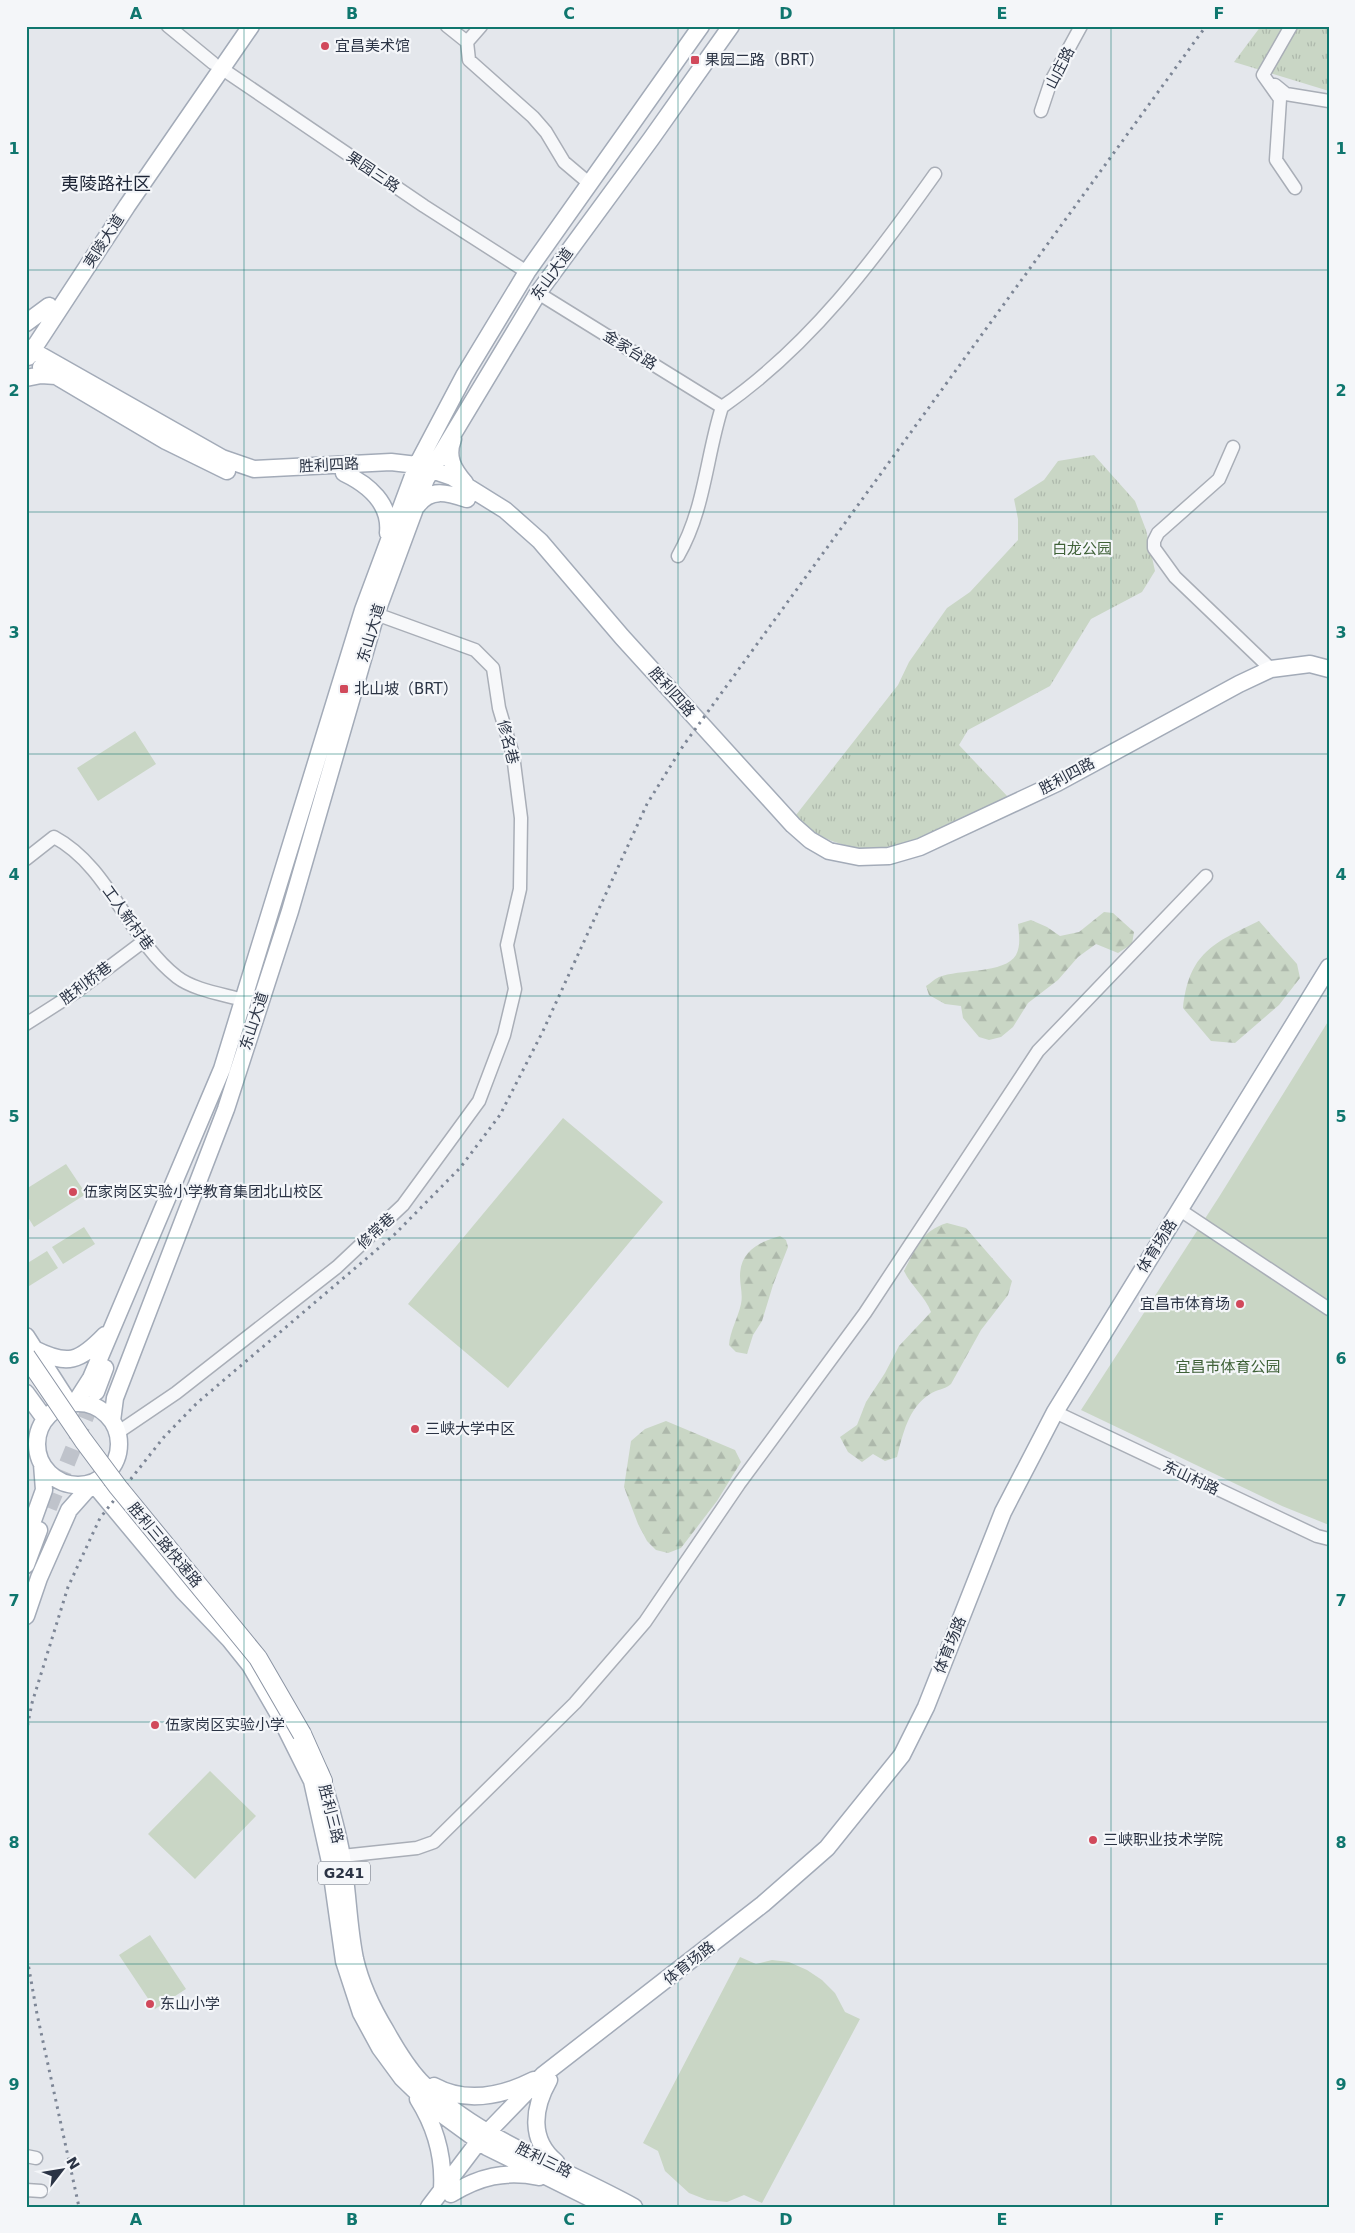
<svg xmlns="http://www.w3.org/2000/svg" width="1355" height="2233" font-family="'DejaVu Sans','Noto Sans SC',sans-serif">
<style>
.grass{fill:url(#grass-tufts)}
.forest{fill:url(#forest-firs)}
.pitch{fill:#c9d6c5}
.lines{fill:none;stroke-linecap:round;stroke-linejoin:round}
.major-tunnel{stroke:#bfc3cb;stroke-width:16;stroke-dasharray:16 8;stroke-linecap:butt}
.minor-casing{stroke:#a9aeb7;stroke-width:15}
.major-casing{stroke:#a3abb8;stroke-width:19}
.highway-casing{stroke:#8b94a3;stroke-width:20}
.minor{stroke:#f7f8fa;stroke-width:12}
.major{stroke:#fff;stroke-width:16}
.highway{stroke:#fff;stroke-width:18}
.rail{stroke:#7d8696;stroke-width:3;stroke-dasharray:2.5 5;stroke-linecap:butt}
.highway-bridge-casing{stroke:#8b94a3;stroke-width:20;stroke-linecap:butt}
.highway-bridge{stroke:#fff;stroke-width:18}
.grid{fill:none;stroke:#0f766e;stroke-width:1;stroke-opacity:0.55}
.poi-dot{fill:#d1495b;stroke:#f4f6f9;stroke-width:2}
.labels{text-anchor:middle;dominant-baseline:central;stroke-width:4.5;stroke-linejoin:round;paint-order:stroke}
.shield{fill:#f4f6f9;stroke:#676e7b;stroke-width:1}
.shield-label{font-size:14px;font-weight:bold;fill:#2b3445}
.poi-label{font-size:15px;fill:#2b3445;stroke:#f4f6f9;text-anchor:start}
.street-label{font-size:15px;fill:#2b3445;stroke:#f4f6f9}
.park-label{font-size:15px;fill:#3f6138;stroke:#f4f6f9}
.quarter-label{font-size:18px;fill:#1d2536;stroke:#f4f6f9}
.neatline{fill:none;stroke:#0f766e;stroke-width:2}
.grid-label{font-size:16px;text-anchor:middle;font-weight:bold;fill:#0f766e}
</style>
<defs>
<pattern id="grass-tufts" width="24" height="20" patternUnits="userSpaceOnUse" patternTransform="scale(1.25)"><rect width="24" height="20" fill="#c9d6c5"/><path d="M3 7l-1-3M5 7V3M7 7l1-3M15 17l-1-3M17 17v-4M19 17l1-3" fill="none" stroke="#adb8ab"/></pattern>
<pattern id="forest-firs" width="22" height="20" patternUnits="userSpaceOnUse" patternTransform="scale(1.25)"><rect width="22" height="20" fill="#c9d6c5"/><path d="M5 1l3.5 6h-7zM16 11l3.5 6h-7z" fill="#adb8ab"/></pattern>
</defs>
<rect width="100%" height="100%" fill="#e4e7ec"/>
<path class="grass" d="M 1261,26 L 1329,26 L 1329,91 L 1234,62 Z
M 1094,455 L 1135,501 L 1146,530 L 1155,571 L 1142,592 L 1091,619 L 1050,686 L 968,730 L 959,745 L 1008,797 C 973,814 929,841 891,848 C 867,852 832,845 813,831 C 807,827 801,821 796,815 L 898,685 L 909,662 L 947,608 L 970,592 L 1018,540 L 1018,519 L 1014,499 L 1044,480 L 1058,461 Z"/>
<path class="forest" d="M 1104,912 L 1113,913 L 1134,932 L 1132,944 L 1118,953 L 1096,944 L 1078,957 L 1058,980 L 1028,1003 L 1013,1027 L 1001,1037 L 989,1040 L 979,1037 L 963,1018 L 961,1006 L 945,1004 L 929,995 L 926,986 C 930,984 934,979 939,977 C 958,969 1005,974 1016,955 C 1021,945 1019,935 1018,924 L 1031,920 L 1047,927 L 1060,936 L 1079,932 Z
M 1259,921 L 1297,964 L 1300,978 L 1279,1005 L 1235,1043 L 1211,1041 L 1183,1008 C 1189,953 1213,943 1259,921 Z
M 947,1223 L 966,1228 L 1012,1281 L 1008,1295 L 981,1330 L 951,1384 C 944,1390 937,1389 930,1394 C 908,1408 903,1434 897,1457 L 885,1461 L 873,1454 L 862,1462 L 848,1452 L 840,1437 L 857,1425 L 866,1402 L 885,1373 L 899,1346 L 931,1312 C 925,1296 911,1286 904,1271 C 916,1248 921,1231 947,1223 Z
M 780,1236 L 786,1240 L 788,1247 L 773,1285 L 762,1321 L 753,1335 L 747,1354 L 736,1352 L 729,1345 C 730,1331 738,1318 741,1304 C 743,1295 740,1285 740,1276 C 740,1251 759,1242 780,1236 Z
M 666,1421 L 735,1450 L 741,1462 L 717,1501 L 681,1548 L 668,1553 L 656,1550 L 647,1541 L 638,1524 L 624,1487 L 631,1441 L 645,1429 Z"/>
<path class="pitch" d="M 135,731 L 156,764 L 98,801 L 77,768 Z
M 1329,1020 L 1329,1525 L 1282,1506 L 1081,1410 L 1219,1197 Z
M 563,1118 L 663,1202 L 508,1388 L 408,1304 Z
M 66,1164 L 86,1194 L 34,1227 L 26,1214 L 26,1189 Z
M 84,1227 L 95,1244 L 63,1264 L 52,1247 Z
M 47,1251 L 58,1268 L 26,1288 L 26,1264 Z
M 210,1771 L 256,1816 L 195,1879 L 148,1834 Z
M 150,1935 L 186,1989 L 155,2009 L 119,1955 Z
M 740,1957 L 756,1964 L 772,1960 L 789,1962 L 807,1970 L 822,1980 L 835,1993 L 845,2012 L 860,2019 L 762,2203 L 744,2195 L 727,2202 L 707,2200 L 689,2193 L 665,2171 L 658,2151 L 643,2143 Z"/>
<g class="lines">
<path class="major-tunnel" d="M 49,1508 L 96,1392"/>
<defs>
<path id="minor" d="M 168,26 L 213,63
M 447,26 L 467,42
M 481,26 L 467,42 L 469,60 L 533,117 L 546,132 L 564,162 L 590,184
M 1291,26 L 1263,75 L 1280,99 L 1276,160 L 1295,188
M 221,68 L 424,206 L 527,272
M 1275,85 L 1286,94 L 1329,101
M 1041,111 L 1051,81 L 1081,26
M 538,293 L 722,407
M 1233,447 L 1219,479 L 1158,533 L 1154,541 L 1154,548 L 1175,577 L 1271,669
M 678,556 C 705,509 706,457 722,407 C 810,346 874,260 935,174
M 26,859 L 54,837 C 110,867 128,939 177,977 C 194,990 222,994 243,1000
M 26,1024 L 76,992 L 144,941
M 1186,1214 L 1329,1309
M 1055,1412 L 1317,1536 L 1329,1539
M 117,1433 L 176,1393 L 337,1267 L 403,1205 L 479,1101 L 504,1035 L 515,989 L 507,945 L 520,889 L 521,818 L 513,755 L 499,708 L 493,668 L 475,650 L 376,614
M 342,1856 L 417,1848 L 434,1842 L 575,1703 L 645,1622 L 739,1484 L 865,1313 L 1038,1051 L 1206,876
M 26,2156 L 36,2158
M 26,2190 L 41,2191"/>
<path id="major" d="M 26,323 L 49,306
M 26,347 L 222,458 L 254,469 L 391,462 L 417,465 L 452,477 L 505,510 L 540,541 L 622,637 L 793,825 L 810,840 L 829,851 L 859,857 L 889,856 L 920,847 L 1057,783 L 1239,684 L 1271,669 L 1310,664 L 1329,669
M 28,357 L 127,206 L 251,26
M 41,367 L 166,441 L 227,471
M 26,378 L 41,375 L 56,376
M 453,439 C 446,457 453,469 465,483
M 344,473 C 369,485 391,504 388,533
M 417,506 C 430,487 448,493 467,499
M 26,1336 L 69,1403
M 34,1349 C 68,1366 79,1362 105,1335
M 96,1392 L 105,1368
M 26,1393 L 45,1419
M 75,1403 L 91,1378 L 222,1069 L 363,610 L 417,465 L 464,376 L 527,272 L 701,26
M37 1444a41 41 0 1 1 82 0a41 41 0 1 1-82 0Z
M 112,1421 L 115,1398 L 226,1109 L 290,911 L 376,614 L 426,479 L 538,293 L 651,139 L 731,26
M 26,1540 L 44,1490 L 42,1464
M 26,1565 L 39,1530
M 26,1616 L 39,1578 L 69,1510 L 93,1483 L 183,1591 L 230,1640 L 250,1665 L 279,1715 L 312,1781 L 330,1862 L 344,1961 L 361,2013 L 380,2048 L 402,2078 L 432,2107 L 487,2147 L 608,2207
M 320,1773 C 329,1801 337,1829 342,1857 C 348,1891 348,1925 355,1959 C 361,1985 372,2008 386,2031 C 396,2049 406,2066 420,2081 C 476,2139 564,2168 634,2207
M 549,2080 C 533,2108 529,2140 556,2162
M 434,2086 C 467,2104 502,2096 534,2080
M 418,2099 C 435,2126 444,2157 442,2189
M 451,2194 C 479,2177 505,2170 539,2177
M 429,2207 L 479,2141 L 543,2075 L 763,1904 L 827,1848 L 902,1755 L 926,1707 L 1003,1512 L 1055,1412 L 1329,967"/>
<path id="highway" d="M 302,1734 L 323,1781"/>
</defs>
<use href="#minor" class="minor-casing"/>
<use href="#major" class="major-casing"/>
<use href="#highway" class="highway-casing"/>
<use href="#minor" class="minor"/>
<use href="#major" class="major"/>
<use href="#highway" class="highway"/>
<path class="rail" d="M 26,1733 L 32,1703 L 68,1587 L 100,1518 L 164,1437 L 197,1403 L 394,1235 L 460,1168 L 500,1115 L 543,1031 L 647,804 L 683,746 L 1206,26
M 26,1952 L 37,2014 L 79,2207"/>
<defs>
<path id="highway-bridge" d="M 26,1356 L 83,1440 L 118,1487 L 258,1658 L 302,1734"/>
</defs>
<use href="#highway-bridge" class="highway-bridge-casing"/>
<use href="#highway-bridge" class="highway-bridge"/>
</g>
<path class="grid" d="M 244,26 L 244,2207M 461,26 L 461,2207M 678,26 L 678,2207M 894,26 L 894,2207M 1111,26 L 1111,2207M 26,270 L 1329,270M 26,512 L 1329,512M 26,754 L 1329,754M 26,996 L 1329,996M 26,1238 L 1329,1238M 26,1480 L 1329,1480M 26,1722 L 1329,1722M 26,1964 L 1329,1964"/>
<g class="poi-dot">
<circle cx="325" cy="46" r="5"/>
<rect x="690" y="55" width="10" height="10" rx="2.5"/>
<rect x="339" y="684" width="10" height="10" rx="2.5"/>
<circle cx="73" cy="1192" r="5"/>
<circle cx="1240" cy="1304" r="5"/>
<circle cx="415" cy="1429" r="5"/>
<circle cx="155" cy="1725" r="5"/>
<circle cx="1093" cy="1840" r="5"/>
<circle cx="150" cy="2004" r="5"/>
</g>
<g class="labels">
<rect class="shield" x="318" y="1861.5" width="52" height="23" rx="4"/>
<g class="shield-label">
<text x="344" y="1873">G241</text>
</g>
<g class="poi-label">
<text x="335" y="46">宜昌美术馆</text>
<text x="705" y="60">果园二路（BRT）</text>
<text x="354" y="689">北山坡（BRT）</text>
<text x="83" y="1192">伍家岗区实验小学教育集团北山校区</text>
<text x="1230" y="1304" text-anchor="end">宜昌市体育场</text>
<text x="425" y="1429">三峡大学中区</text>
<text x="165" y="1725">伍家岗区实验小学</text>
<text x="1103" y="1840">三峡职业技术学院</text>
<text x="160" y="2004">东山小学</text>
</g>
<g class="street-label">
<text transform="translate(1060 68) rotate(-63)">山庄路</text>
<text transform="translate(373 172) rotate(34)">果园三路</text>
<text transform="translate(104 241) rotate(-57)">夷陵大道</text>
<text transform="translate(552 274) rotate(-54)">东山大道</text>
<text transform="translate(630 350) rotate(32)">金家台路</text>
<text transform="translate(329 465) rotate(-3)">胜利四路</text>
<text transform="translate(371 633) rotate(-73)">东山大道</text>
<text transform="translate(672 692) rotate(48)">胜利四路</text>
<text transform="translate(508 742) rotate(76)">修名巷</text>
<text transform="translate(1067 776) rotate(-28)">胜利四路</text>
<text transform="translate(128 918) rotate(54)">工人新村巷</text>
<text transform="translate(86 983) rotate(-37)">胜利桥巷</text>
<text transform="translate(254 1021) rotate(-72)">东山大道</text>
<text transform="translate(376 1231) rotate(-43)">修常巷</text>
<text transform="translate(1157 1246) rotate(-58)">体育场路</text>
<text transform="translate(1191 1478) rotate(25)">东山村路</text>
<text transform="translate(165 1545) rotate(50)">胜利三路快速路</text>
<text transform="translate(950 1645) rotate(-68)">体育场路</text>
<text transform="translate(331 1814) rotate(76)">胜利三路</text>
<text transform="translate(689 1963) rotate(-38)">体育场路</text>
<text transform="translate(544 2160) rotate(26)">胜利三路</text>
</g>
<g class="park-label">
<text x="1082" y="549">白龙公园</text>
<text x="1228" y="1367">宜昌市体育公园</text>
</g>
<g class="quarter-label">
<text x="106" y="183">夷陵路社区</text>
</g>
</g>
<rect width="1355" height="2233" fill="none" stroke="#f4f6f9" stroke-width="55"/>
<g transform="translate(62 2170) rotate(59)" stroke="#f4f6f9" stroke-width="4" paint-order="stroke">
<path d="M0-4L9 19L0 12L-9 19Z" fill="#2b3445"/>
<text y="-8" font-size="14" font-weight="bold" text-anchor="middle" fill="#2b3445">N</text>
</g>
<rect x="28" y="28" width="1300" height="2178" class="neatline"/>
<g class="grid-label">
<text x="136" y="19">A</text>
<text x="352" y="19">B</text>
<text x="569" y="19">C</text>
<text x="786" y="19">D</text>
<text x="1002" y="19">E</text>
<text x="1219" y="19">F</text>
<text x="14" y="154">1</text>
<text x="1341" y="154">1</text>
<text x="14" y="396">2</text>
<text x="1341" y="396">2</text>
<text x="14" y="638">3</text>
<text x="1341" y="638">3</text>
<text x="14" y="880">4</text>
<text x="1341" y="880">4</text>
<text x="14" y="1122">5</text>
<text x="1341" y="1122">5</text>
<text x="14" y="1364">6</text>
<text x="1341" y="1364">6</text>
<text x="14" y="1606">7</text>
<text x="1341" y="1606">7</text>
<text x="14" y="1848">8</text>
<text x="1341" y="1848">8</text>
<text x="14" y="2090">9</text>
<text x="1341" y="2090">9</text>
<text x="136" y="2225">A</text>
<text x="352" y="2225">B</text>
<text x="569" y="2225">C</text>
<text x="786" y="2225">D</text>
<text x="1002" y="2225">E</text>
<text x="1219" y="2225">F</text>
</g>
</svg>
